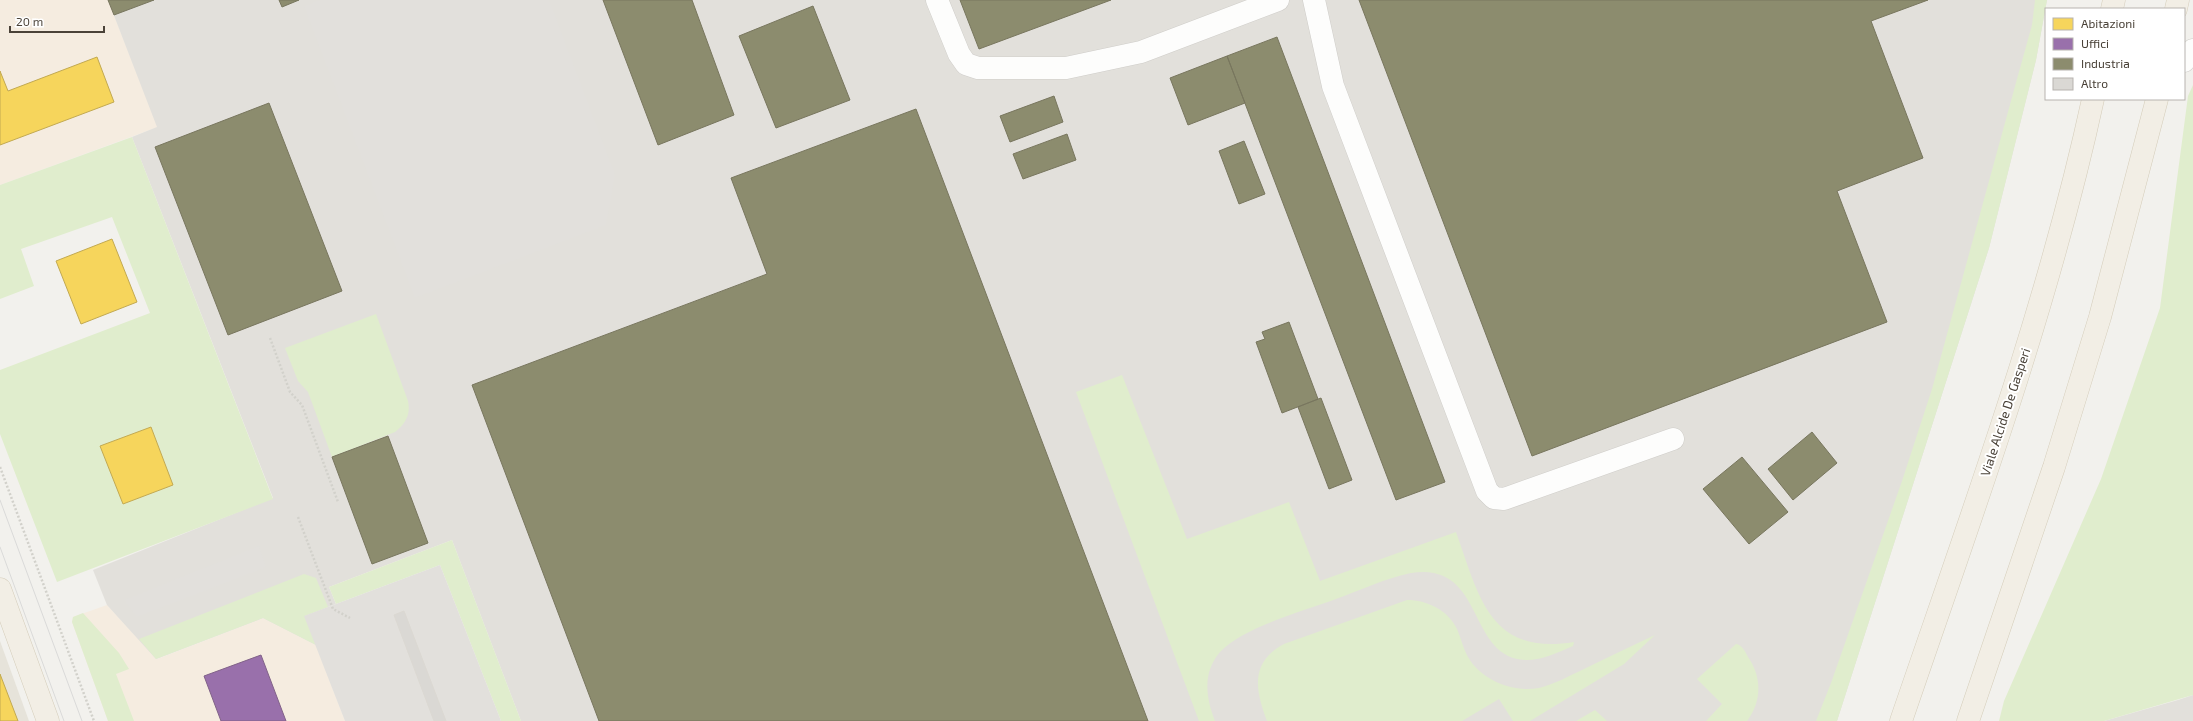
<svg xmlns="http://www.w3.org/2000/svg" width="2193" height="721" font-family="'Exo 2',sans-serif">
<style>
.residential{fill:#e6e3da}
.commercial{fill:#f5ece0}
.industrial{fill:#e2e0db}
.green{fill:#e0edcd;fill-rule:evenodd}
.parking{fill:#e2e0dc}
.homes{fill:#f6d55c;stroke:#c2a951}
.offices{fill:#9970ab;stroke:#816288}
.industry{fill:#8c8c6e;stroke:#78765e}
.building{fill:#dad8d4;stroke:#dbd8d2}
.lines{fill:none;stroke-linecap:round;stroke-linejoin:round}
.minor-casing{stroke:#cfcdc9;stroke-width:23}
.major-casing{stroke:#d5cdba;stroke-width:23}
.path{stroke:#d2d1cb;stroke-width:2.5;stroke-dasharray:2 2;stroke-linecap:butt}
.minor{stroke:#fdfdfc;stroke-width:22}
.major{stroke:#f2eee5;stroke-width:22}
.tram{stroke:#dadad9;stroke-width:1}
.labels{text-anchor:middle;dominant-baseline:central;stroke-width:4;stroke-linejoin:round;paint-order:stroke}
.street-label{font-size:13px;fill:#4a4238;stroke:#fff}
</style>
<rect width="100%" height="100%" fill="#f2f1ed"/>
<path class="residential" d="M 0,641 L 29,721 L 0,721 Z"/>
<path class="commercial" d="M 0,0 L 108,0 L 158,127 L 0,185 Z
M 107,605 L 157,659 L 263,618 L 316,645 L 345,721 L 108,721 L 72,622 L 73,617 Z"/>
<path class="industrial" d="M 108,0 L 2047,0 L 2036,60 L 1989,248 L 1837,721 L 521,721 L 452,540 L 329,587 L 336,604 L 304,616 L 316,645 L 263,618 L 156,659 L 107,605 L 93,570 L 273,498 L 132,137 L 157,127 Z
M 2193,695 L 2193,721 L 2104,721 L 2178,700 Z"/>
<path class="green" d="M 2035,0 L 2047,0 L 2036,60 L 1989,248 L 1837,721 L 1816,721 L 1831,683 L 1902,481 L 1932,389 L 2017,79 L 2032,25 Z
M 2193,85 L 2193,695 L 2104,721 L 1999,721 L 2004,701 L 2101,479 L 2160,308 L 2188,96 Z
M 132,137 L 273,499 L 57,582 L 0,434 L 0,370 L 150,313 L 112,217 L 21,249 L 34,286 L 0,299 L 0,185 ZM 151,427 L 173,485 L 123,504 L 100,446 Z
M 376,314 L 408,401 C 411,415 405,424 395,432 L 332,457 L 308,392 L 298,381 L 285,348 Z
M 1122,375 L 1187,539 L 1289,502 L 1320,581 L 1456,532 C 1479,596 1489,656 1574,642 L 1573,646 C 1559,652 1543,660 1526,660 C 1466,658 1486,561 1411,573 C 1386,578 1361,590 1336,599 C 1304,611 1243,627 1220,652 C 1202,673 1206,698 1215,721 L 1199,721 L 1076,392 Z
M 452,540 L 521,721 L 501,721 L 440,565 L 336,604 L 329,587 Z
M 304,574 L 316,578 L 328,607 L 305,616 L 316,645 L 263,618 L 156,659 L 139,639 Z
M 1407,600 C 1427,600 1448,610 1457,629 C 1461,638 1463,648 1468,657 C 1481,680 1513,693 1539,688 C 1555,684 1569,676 1584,669 C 1607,658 1631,646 1655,635 L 1624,664 L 1530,721 L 1513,721 L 1499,699 L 1462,721 L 1267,721 C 1255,690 1250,662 1284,644 Z
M 83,613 L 119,653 L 129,669 L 116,674 L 134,721 L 108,721 L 72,622 L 73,617 Z
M 1736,644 C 1742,645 1745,651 1748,657 C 1762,677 1762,701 1747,721 L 1706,721 L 1722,704 L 1697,679 Z
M 1595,710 L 1607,721 L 1576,721 Z"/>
<path class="parking" d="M 321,0 L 549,0 L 615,175 L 606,225 L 415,298 L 304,6 Z
M 259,546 L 266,567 L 137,617 L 124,600 Z
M 440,565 L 501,721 L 345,721 L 304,616 Z"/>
<path class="homes" d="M 97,57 L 114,102 L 0,145 L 0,71 L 8,91 Z
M 112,239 L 137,302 L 81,324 L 56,261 Z
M 151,427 L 173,485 L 123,504 L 100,446 Z
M 0,674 L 18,721 L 0,721 Z"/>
<path class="offices" d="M 261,655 L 286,721 L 221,721 L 204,676 Z"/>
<path class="industry" d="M 108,0 L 154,0 L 114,15 Z
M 279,0 L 299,0 L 282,7 Z
M 603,0 L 692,0 L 734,115 L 658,145 Z
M 960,0 L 1111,0 L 979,49 Z
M 1359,0 L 1928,0 L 1871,21 L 1923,158 L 1837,191 L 1887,322 L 1532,456 Z
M 813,6 L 850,100 L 776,128 L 739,36 Z
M 1277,37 L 1445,482 L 1396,500 L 1227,56 Z
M 1227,56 L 1245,103 L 1188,125 L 1170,78 Z
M 1054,96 L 1063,122 L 1010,142 L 1000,116 Z
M 269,103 L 342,291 L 228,335 L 155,147 Z
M 916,109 L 1148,721 L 599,721 L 472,385 L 767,274 L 731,178 Z
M 1067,134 L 1076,160 L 1023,179 L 1013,154 Z
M 1244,141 L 1265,194 L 1239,204 L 1219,151 Z
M 1289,322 L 1318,399 L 1282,413 L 1256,342 L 1265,339 L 1262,332 Z
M 1321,398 L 1352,480 L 1329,489 L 1298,407 Z
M 1812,432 L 1837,463 L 1793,500 L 1768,469 Z
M 388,436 L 428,543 L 372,564 L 332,457 Z
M 1742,457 L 1788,512 L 1749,544 L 1703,489 Z"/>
<path class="building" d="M 404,611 L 446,721 L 434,721 L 394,615 Z"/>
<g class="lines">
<defs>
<path id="minor" d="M 937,0 L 959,54 L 966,64 L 978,68 L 1066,68 L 1141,52 L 1278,0
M 1314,0 L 1333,86 L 1487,491 L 1494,498 L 1504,499 L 1673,439
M 2184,61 L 2193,50"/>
<path id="major" d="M 2112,9 L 2114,0
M 2176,9 L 2178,0
M 0,589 L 48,721
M 1901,721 C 1971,516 2047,311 2093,99
M 1968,721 L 2054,467 L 2100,317 L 2157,99"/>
</defs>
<use href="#minor" class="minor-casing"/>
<use href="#major" class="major-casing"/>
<path class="path" d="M 270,338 L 290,392 L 302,405 L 338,502
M 0,467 L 94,721
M 298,517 L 333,609 L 350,618"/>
<use href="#minor" class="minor"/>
<use href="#major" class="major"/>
<path class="tram" d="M 0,500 L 82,721
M 0,547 L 64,721"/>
</g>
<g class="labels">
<g class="street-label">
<text transform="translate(2005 412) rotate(-72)">Viale Alcide De Gasperi</text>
</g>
</g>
<rect x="2045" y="8" width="140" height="92" fill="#ffffff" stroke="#b7b3af"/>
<rect x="2053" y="18" width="20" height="12" fill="#f6d55c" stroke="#b7b3af"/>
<text x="2081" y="28" font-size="12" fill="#4a4238">Abitazioni</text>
<rect x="2053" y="38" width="20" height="12" fill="#9970ab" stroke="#b7b3af"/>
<text x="2081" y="48" font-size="12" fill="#4a4238">Uffici</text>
<rect x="2053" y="58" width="20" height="12" fill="#8c8c6e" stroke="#b7b3af"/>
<text x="2081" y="68" font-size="12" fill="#4a4238">Industria</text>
<rect x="2053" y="78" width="20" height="12" fill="#dad8d4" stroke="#b7b3af"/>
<text x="2081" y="88" font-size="12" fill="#4a4238">Altro</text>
<path d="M10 26v6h94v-6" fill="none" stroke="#4a4238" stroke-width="2"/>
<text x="16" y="26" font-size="12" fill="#4a4238" stroke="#ffffff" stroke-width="3" paint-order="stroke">20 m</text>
</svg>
